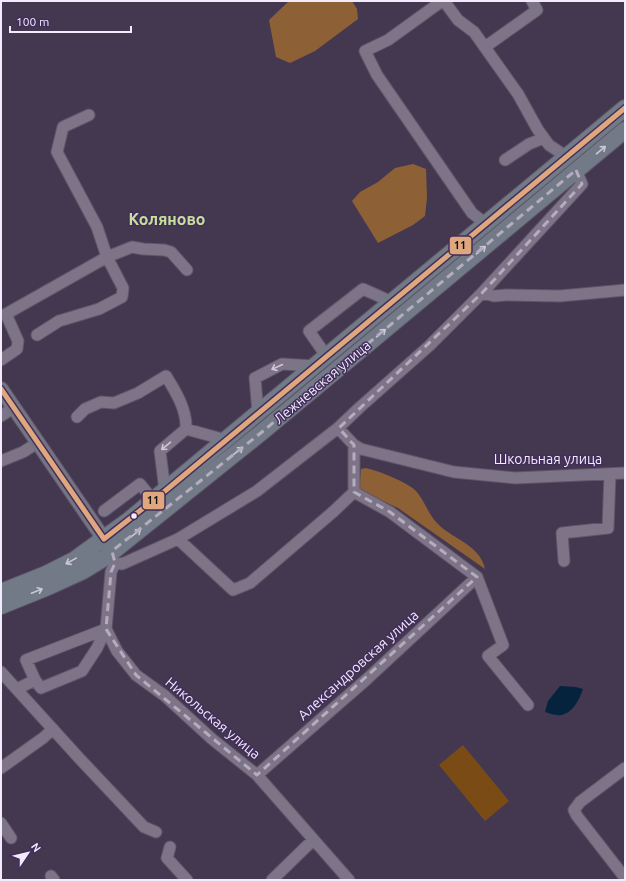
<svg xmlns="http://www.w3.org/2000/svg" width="626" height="881" font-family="Ubuntu,sans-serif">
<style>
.green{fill:#7b4b16}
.forest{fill:#8e6035}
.water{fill:#06233d}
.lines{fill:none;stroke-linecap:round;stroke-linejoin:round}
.minor-casing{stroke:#5f5669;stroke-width:13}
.major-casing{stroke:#5f5669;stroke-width:16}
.highway-casing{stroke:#5f5669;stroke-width:18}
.minor{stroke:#7e7488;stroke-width:11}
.major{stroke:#747483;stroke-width:14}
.highway{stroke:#717a86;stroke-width:16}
.bus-1-casing{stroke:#432e5b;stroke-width:8}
.bus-1{stroke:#dfa77e;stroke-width:5}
.oneway{stroke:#cbc9d9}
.oneway2{stroke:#cfc7d9}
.marked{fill:none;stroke:#b5acc0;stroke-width:3;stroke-dasharray:8 5;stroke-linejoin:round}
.bus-dot{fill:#f2ebfc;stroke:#432e5b;stroke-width:1.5}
.labels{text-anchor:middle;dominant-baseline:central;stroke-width:3;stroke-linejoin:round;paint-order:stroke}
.street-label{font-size:14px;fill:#f2ebfc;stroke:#432e5b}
.quarter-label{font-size:16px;font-weight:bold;fill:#c7e198;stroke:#432e5b}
.line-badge{stroke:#432e5b;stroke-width:1.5}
.pale-badge-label{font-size:11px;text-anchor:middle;font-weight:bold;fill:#111}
</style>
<rect width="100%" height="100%" fill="#443850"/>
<path class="green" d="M 463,745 L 509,801 L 485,821 L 439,765 Z"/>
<path class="forest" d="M 289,1 L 352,1 L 357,9 L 358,19 L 315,51 L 290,63 L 276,57 L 269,20 Z
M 413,164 L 426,169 L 427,198 L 425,216 L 413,225 L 378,243 L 352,201 L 360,192 L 378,182 L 395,168 Z
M 366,468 C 379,471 407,482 416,491 C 424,500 428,513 436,522 C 451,539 480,544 485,569 L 398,508 L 359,490 L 361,469 Z"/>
<path class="water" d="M 560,686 L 576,687 L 583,689 C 579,700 573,713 561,715 C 556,716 549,713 545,712 L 548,701 Z"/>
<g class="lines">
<defs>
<path id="minor" d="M 442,1 L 388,40 L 365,51 L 377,75 L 472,213 L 486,224
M 444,1 L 458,20 L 474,32 L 518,94 L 538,130 L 549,145 L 567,157
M 485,47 L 537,10 L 532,1
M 505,160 L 529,144 L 544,138
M 482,293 L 494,296 L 506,295 L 560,296 L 625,290
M 37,335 L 59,321 L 99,309 L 122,297 L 123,288 L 107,257 L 97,227 L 57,152 L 63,127 L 89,115
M 327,357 L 309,331 L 363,289 L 392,302
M 1,360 L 17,349 L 18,341 L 6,314 L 107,257 L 132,247 L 143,249 L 164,250 L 171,252 L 187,270
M 258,413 L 255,378 L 282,364 L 315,366
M 1,416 L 7,412
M 77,417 L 85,409 L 101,402 L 114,403 L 138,393 L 166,376 C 176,392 187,410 186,429
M 338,428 L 354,445 L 361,449 L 454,472 L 515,478 L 625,473
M 354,445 L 354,492 L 390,512 L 477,577 L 503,645 L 488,656 L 528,705
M 1,461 L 23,452 L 31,447
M 165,491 L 160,451 L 186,429 L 226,440
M 104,511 L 140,484 L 153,500
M 178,539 L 233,590 L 250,583 L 334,511 L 354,492
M 106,557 L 115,563 L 122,564 L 178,539 L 257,491 L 338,428 L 359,408 L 429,346 L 482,293 L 582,184 L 576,170
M 564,561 L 562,533 L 608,528 L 610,474
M 115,563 L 111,572 L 106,629 L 117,651 L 136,675 L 165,696 L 212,739 L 257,775 L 349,880
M 1,672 L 79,758 L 144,827 L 156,832
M 35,680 L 41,688 L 82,671 L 97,648 L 106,629
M 17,689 L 35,680 L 26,660 L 106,629
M 1,768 L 43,738 L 53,729
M 625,768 L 580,802 L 574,810 L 577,816 L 622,874 L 625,876
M 257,775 L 367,679 L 477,577
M 1,823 L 11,838
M 170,847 L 167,858 L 187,880
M 51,876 L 54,880
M 272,880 L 313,840"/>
<path id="major" d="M 1,389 L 110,548"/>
<path id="highway" d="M 1,592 L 46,574 L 74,560 L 129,520 L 625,108
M 1,606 L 48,587 L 83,571 L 106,557 L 262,432 L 625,130"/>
</defs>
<use href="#minor" class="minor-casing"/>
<use href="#major" class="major-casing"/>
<use href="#highway" class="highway-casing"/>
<use href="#minor" class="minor"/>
<use href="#major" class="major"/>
<use href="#highway" class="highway"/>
<defs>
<path id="bus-1" d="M 1,389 L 104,539 L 165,491 L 625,108"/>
</defs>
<use href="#bus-1" class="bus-1-casing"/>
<use href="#bus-1" class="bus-1"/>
</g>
<defs><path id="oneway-shaft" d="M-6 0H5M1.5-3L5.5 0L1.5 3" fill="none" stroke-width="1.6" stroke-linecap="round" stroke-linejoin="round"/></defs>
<g class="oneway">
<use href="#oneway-shaft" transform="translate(601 150) rotate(-40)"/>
<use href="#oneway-shaft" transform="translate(481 250) rotate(-40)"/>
<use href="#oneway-shaft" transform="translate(381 333) rotate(-40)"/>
<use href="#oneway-shaft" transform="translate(238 451) rotate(-38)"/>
<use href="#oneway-shaft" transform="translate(136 533) rotate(-38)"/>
<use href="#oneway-shaft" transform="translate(71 561) rotate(151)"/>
<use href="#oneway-shaft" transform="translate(37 591) rotate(-22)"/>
</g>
<g class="oneway2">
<use href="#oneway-shaft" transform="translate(277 367) rotate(155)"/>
<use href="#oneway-shaft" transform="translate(166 446) rotate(140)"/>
</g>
<path class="marked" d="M 576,170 L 582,184 L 482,293 L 339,428 L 354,445 L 354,492 L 390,512 L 477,577 L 257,775 L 136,675 L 106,629 L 111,572 L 115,563 L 112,551 L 262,432 Z"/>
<circle class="bus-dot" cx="134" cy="516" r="3.5"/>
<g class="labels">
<g class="street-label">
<text transform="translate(322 382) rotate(-40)">Лежневская улица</text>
<text x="548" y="459">Школьная улица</text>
<text transform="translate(358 665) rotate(-42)">Александровская улица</text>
<text transform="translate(213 718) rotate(40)">Никольская улица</text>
</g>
<g class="quarter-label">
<text x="167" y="219">Коляново</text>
</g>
</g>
<g class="line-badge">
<rect x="449" y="236" width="23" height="19" rx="4" fill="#dfa77e"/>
<rect x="142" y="491" width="23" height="19" rx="4" fill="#dfa77e"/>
</g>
<g class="pale-badge-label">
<text x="460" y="249">11</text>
<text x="153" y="504">11</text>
</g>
<rect width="626" height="881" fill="none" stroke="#f2ebfc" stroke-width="4"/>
<g transform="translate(28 853) rotate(55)" stroke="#432e5b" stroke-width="3" paint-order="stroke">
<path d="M0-3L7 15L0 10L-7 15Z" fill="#f2ebfc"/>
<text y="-6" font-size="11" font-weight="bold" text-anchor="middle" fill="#f2ebfc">N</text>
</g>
<path d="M10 26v6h121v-6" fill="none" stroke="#f2ebfc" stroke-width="2"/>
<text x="16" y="26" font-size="12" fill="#f2ebfc" stroke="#432e5b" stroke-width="3" paint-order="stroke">100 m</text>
</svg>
